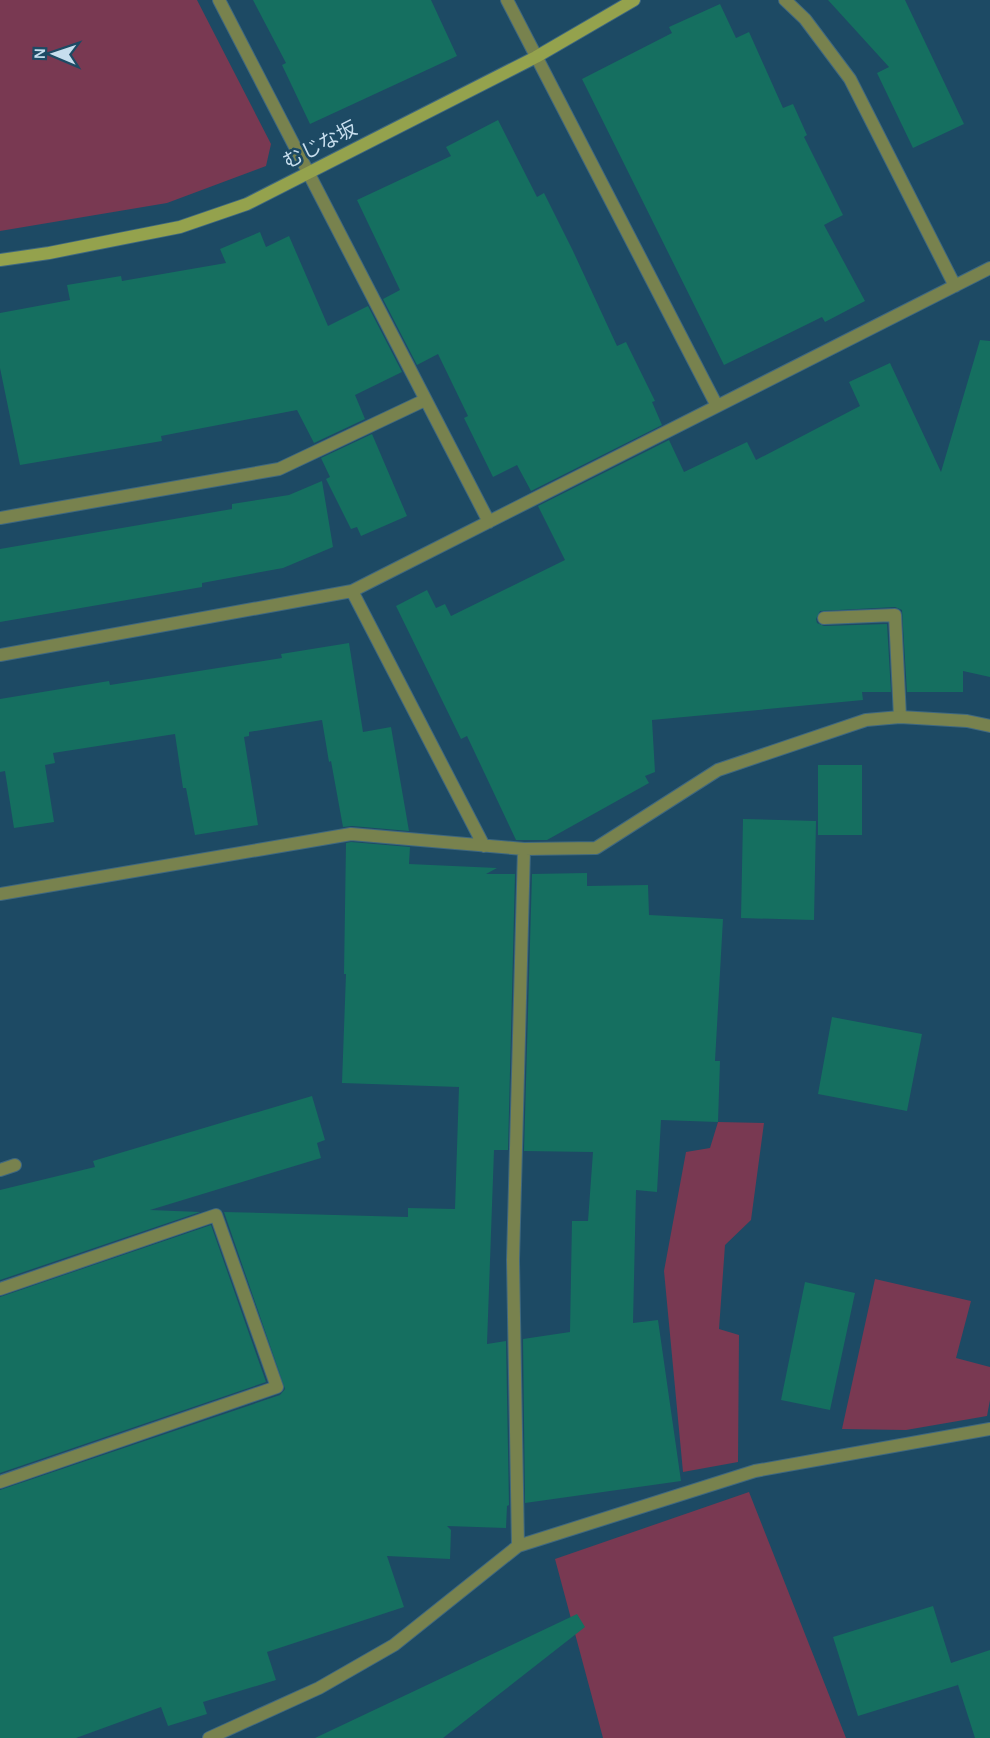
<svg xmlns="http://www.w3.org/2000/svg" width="990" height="1738" font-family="Karla,'Noto Sans JP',sans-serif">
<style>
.green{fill:#793952}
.building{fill:#156f60}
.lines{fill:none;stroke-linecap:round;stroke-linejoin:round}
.lane-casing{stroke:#3f6880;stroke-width:14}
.street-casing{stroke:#3f6880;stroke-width:14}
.secondary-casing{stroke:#3f6880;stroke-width:14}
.lane{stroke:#78824e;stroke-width:12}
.street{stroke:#78824e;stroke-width:12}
.secondary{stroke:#94a24d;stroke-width:12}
.labels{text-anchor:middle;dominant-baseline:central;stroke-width:5;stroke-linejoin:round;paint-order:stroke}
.street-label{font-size:20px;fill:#c7deee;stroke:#1d4a64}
</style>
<rect width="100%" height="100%" fill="#1d4a64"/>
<path class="green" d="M 0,0 L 197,0 L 271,144 L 266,166 L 167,203 L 0,231 Z
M 718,1122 L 764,1123 L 751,1220 L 725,1245 L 719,1329 L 739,1335 L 738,1462 L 683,1472 L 664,1271 L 686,1152 L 710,1148 Z
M 875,1279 L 971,1301 L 956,1358 L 990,1367 L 990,1400 L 987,1416 L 906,1430 L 842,1429 Z
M 749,1492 L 846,1738 L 603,1738 L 555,1559 Z"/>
<path class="building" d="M 253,0 L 431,0 L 457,56 L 310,124 L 282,65 L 286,63 Z
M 828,0 L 905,0 L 964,124 L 913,148 L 877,73 L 889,67 Z
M 720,4 L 736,38 L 749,32 L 783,108 L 793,104 L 807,135 L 804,137 L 843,215 L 824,225 L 865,301 L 825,322 L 822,317 L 724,365 L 582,79 L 672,33 L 669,27 Z
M 498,120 L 537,197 L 544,193 L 573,251 L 617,346 L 626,342 L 655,401 L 652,402 L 662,425 L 531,491 L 517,465 L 493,477 L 464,418 L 468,416 L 438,354 L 417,365 L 383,299 L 400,290 L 357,200 L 451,156 L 446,147 Z
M 260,232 L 266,247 L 289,236 L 328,326 L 368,306 L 402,372 L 355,395 L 365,419 L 314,443 L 297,410 L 161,436 L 162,441 L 20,465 L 0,368 L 0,313 L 70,300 L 67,285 L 121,276 L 122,281 L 226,263 L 220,249 Z
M 980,340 L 990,341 L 990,677 L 963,671 L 963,692 L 907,692 L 902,610 L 895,607 L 820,611 L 816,619 L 817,623 L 824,626 L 887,624 L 891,692 L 862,692 L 863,700 L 652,720 L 655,772 L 645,776 L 649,783 L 547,840 L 516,840 L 467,736 L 461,739 L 396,606 L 427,590 L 436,608 L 445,604 L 451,616 L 565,560 L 538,506 L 669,440 L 684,472 L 747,442 L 756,460 L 860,406 L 849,382 L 890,363 L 941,472 Z
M 372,434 L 407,516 L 361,536 L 357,527 L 351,529 L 326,479 L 330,477 L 321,458 Z
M 322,481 L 333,547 L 283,568 L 202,583 L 202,587 L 0,622 L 0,549 L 232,509 L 232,504 L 289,495 Z
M 349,643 L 363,732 L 391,727 L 409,831 L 352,826 L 343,827 L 331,761 L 329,762 L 322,720 L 249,732 L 249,736 L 244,737 L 258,825 L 195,835 L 186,788 L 183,788 L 175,734 L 53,753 L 55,763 L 45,765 L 54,822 L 14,828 L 5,771 L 0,772 L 0,699 L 109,681 L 110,685 L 282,658 L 281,654 Z
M 818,765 L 862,765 L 862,835 L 818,835 Z
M 743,819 L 816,821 L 814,920 L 741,918 Z
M 351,842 L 410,847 L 409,864 L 497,868 L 486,874 L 515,874 L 508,1150 L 494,1150 L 487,1344 L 506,1341 L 509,1505 L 507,1506 L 506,1528 L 447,1526 L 451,1530 L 450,1559 L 387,1556 L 404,1607 L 267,1652 L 276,1680 L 203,1702 L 207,1714 L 168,1726 L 161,1707 L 76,1738 L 0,1738 L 0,1490 L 280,1395 L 285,1389 L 224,1212 L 408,1217 L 408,1208 L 455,1209 L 459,1087 L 342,1083 L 346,974 L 344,974 L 346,843 Z
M 587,873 L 587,886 L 648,885 L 649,915 L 723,919 L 715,1061 L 720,1061 L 718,1122 L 661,1120 L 657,1192 L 636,1190 L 633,1323 L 658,1320 L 681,1481 L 525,1503 L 523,1339 L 570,1332 L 572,1221 L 588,1221 L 593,1152 L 524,1151 L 532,874 Z
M 832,1017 L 922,1034 L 907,1111 L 818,1094 Z
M 312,1096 L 325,1140 L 317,1143 L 321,1158 L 150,1210 L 200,1212 L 0,1280 L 0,1190 L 95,1167 L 93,1161 Z
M 211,1225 L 266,1382 L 0,1473 L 0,1297 Z
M 805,1282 L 855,1293 L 830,1410 L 781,1400 Z
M 933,1606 L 958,1685 L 858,1716 L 833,1637 Z
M 577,1614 L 585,1627 L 443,1738 L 315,1738 Z
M 990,1650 L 990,1738 L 975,1738 L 951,1663 Z"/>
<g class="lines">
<defs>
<path id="lane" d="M 824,618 L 895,615 L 900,717
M 0,1170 L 15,1165
M 0,1289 L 216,1215 L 277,1387 L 0,1482"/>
<path id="street" d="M 219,0 L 489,522
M 507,0 L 717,406
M 785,0 L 805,19 L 850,79 L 955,286
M 0,518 L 279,469 L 425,400
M 352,591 L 484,846
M 0,655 L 352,591 L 990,268
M 0,894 L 351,834 L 524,849 L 596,848 L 718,770 L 866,720 L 900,717 L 967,721 L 990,726
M 518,1546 L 513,1260 L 524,849
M 209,1738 L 319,1688 L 394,1645 L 518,1546 L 755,1471 L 990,1429"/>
<path id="secondary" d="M 0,260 L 49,253 L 180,227 L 247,204 L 536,57 L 634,0"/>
</defs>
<use href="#lane" class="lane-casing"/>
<use href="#street" class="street-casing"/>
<use href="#secondary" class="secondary-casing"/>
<use href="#lane" class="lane"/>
<use href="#street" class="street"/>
<use href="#secondary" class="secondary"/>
</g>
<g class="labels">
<g class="street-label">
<text transform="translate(320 145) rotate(-27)">むじな坂</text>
</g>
</g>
<g transform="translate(54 54) rotate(272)" stroke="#1d4a64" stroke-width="4.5" paint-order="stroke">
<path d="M0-4.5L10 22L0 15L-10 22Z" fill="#c7deee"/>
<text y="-9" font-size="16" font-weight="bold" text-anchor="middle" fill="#c7deee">N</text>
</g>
</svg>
